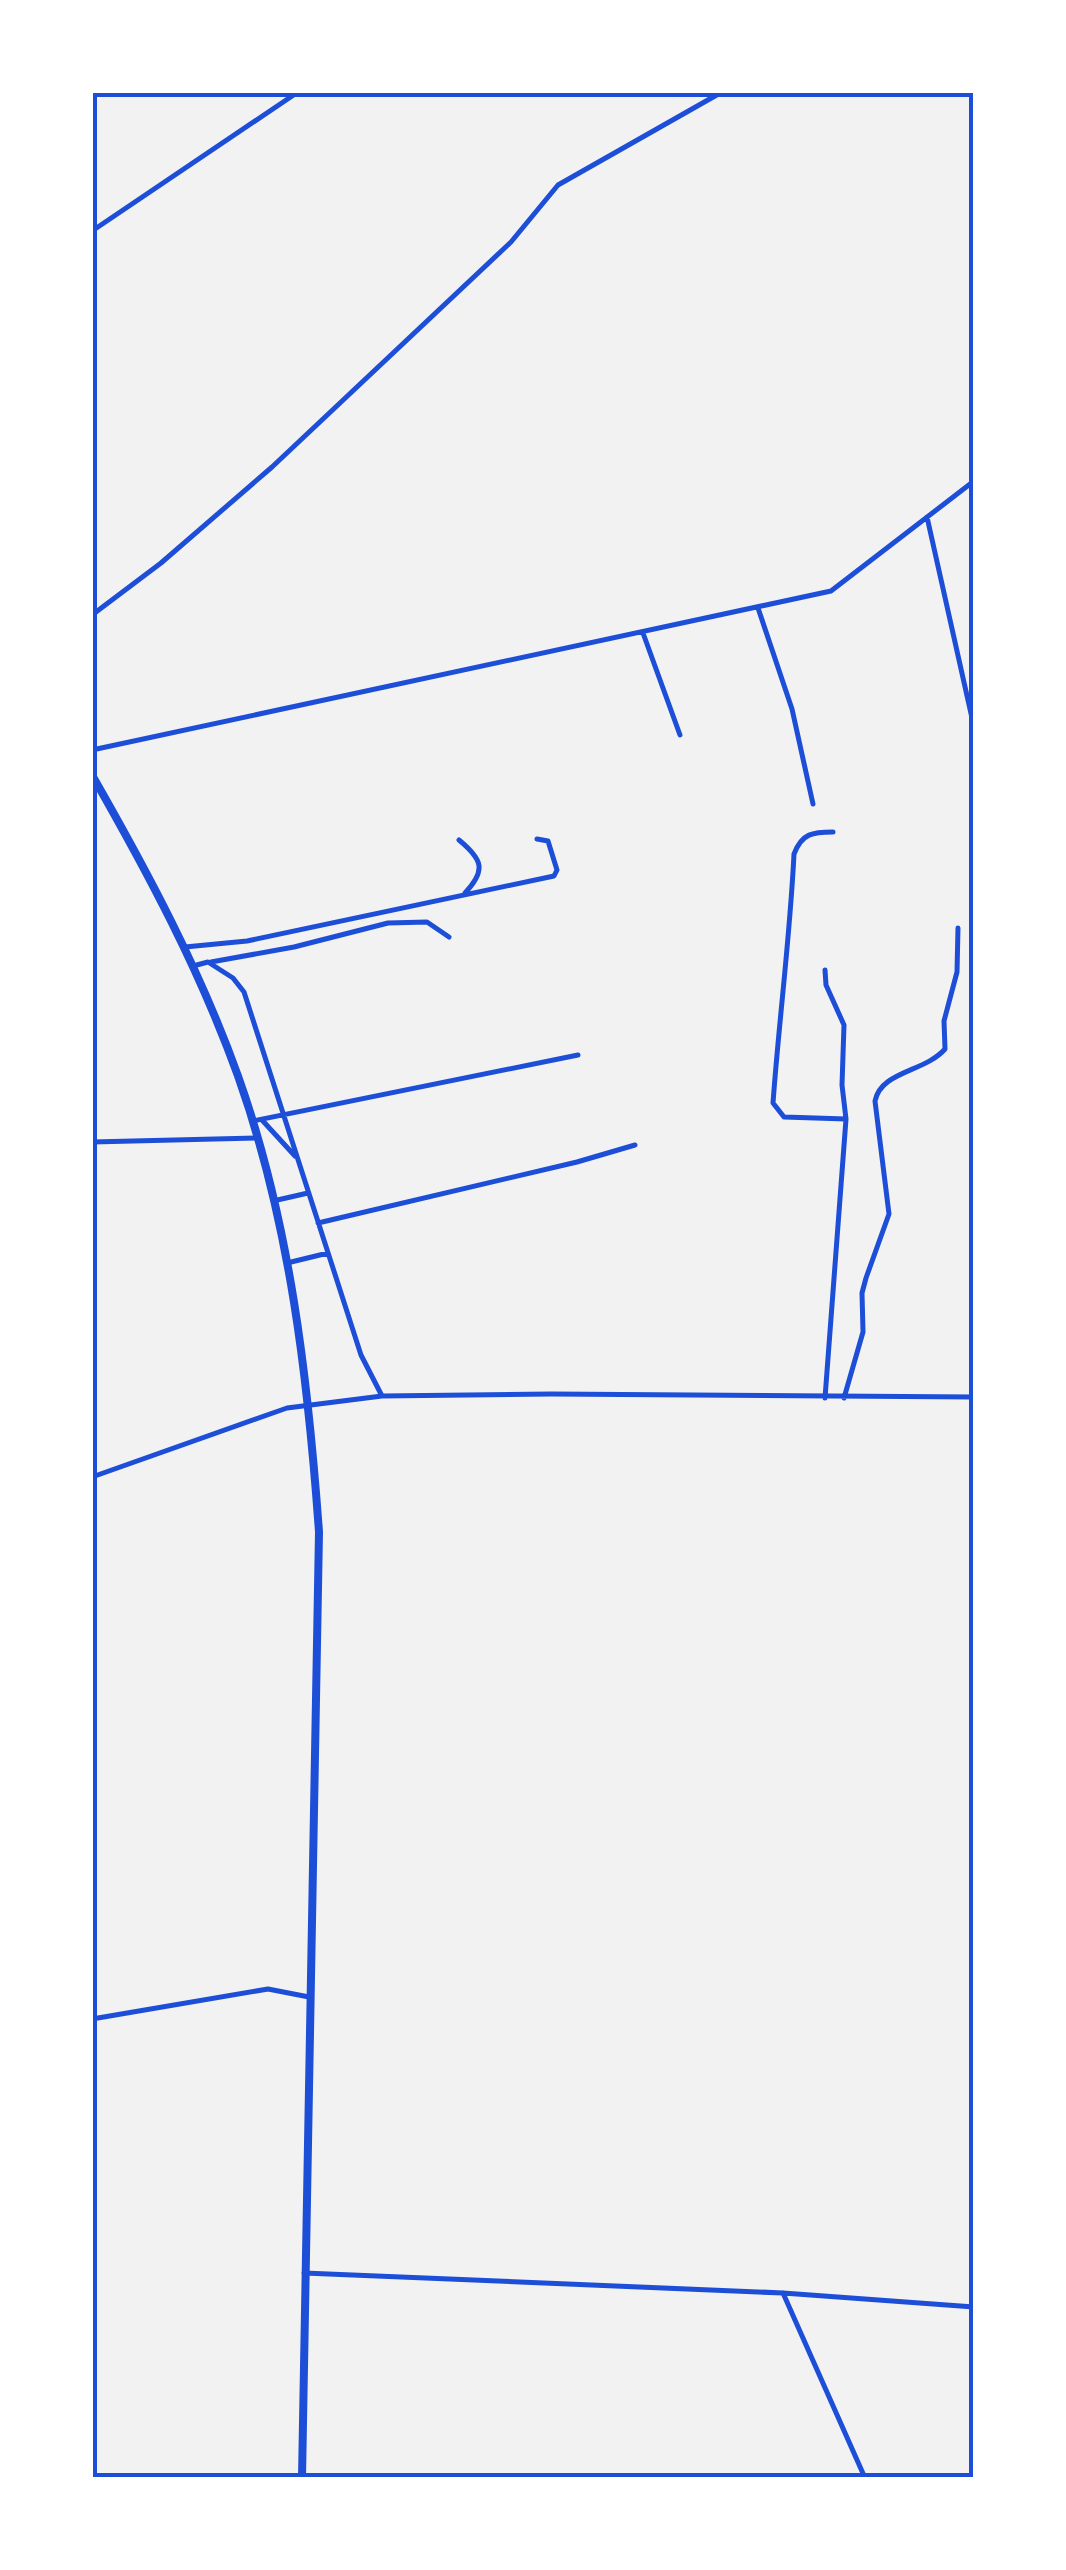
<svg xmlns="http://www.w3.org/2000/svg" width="1066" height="2570" font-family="'Noto Sans',sans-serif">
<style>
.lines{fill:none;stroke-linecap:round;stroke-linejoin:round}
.minor{stroke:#1d4ed8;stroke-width:5}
.secondary{stroke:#1d4ed8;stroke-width:8}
.neatline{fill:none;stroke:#1d4ed8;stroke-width:4}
</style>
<rect width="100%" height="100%" fill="#f2f2f2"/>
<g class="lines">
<path class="minor" d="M 92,231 L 298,92
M 927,517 L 974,727
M 758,608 L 792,709 L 813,804
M 92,615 L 161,563 L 272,467 L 511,242 L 558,185 L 722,92
M 643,633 L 680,735
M 92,750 L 831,591 L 974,481
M 833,832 C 813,832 802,833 794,854 C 790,937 779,1020 773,1103 L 784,1117 L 846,1119
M 459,840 C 482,859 487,870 465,893
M 185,947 L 247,941 L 554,876 L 557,870 L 548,841 L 537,839
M 211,962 L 294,947 L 388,923 L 427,922 L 449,937
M 193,966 L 208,962 L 233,978 L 244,992 L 361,1355 L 382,1396
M 825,970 L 826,985 L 844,1025 L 842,1085 L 846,1119 L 825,1398
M 262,1120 L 295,1156
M 253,1121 L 578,1055
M 92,1142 L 256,1138
M 273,1201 L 308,1193
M 318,1223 L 577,1162 L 635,1145
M 287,1263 L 328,1253
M 973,1397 L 974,1425
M 844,1398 L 863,1332 L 862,1293 L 866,1278 L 889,1214 L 875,1101 C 881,1071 925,1072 945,1049 L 944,1021 L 957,972 L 958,928
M 92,1477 L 287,1408 L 382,1396 L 551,1394 L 974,1397
M 92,2019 L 268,1989 L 309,1997
M 304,2273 L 783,2293 L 974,2307
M 783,2293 L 865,2478"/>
<path class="secondary" d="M 92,775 C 148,873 200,970 238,1076 C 290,1222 308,1379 319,1532 L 302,2478"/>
</g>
<rect width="1066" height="2570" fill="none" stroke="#ffffff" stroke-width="190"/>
<rect x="95" y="95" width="876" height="2380" class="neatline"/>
</svg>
